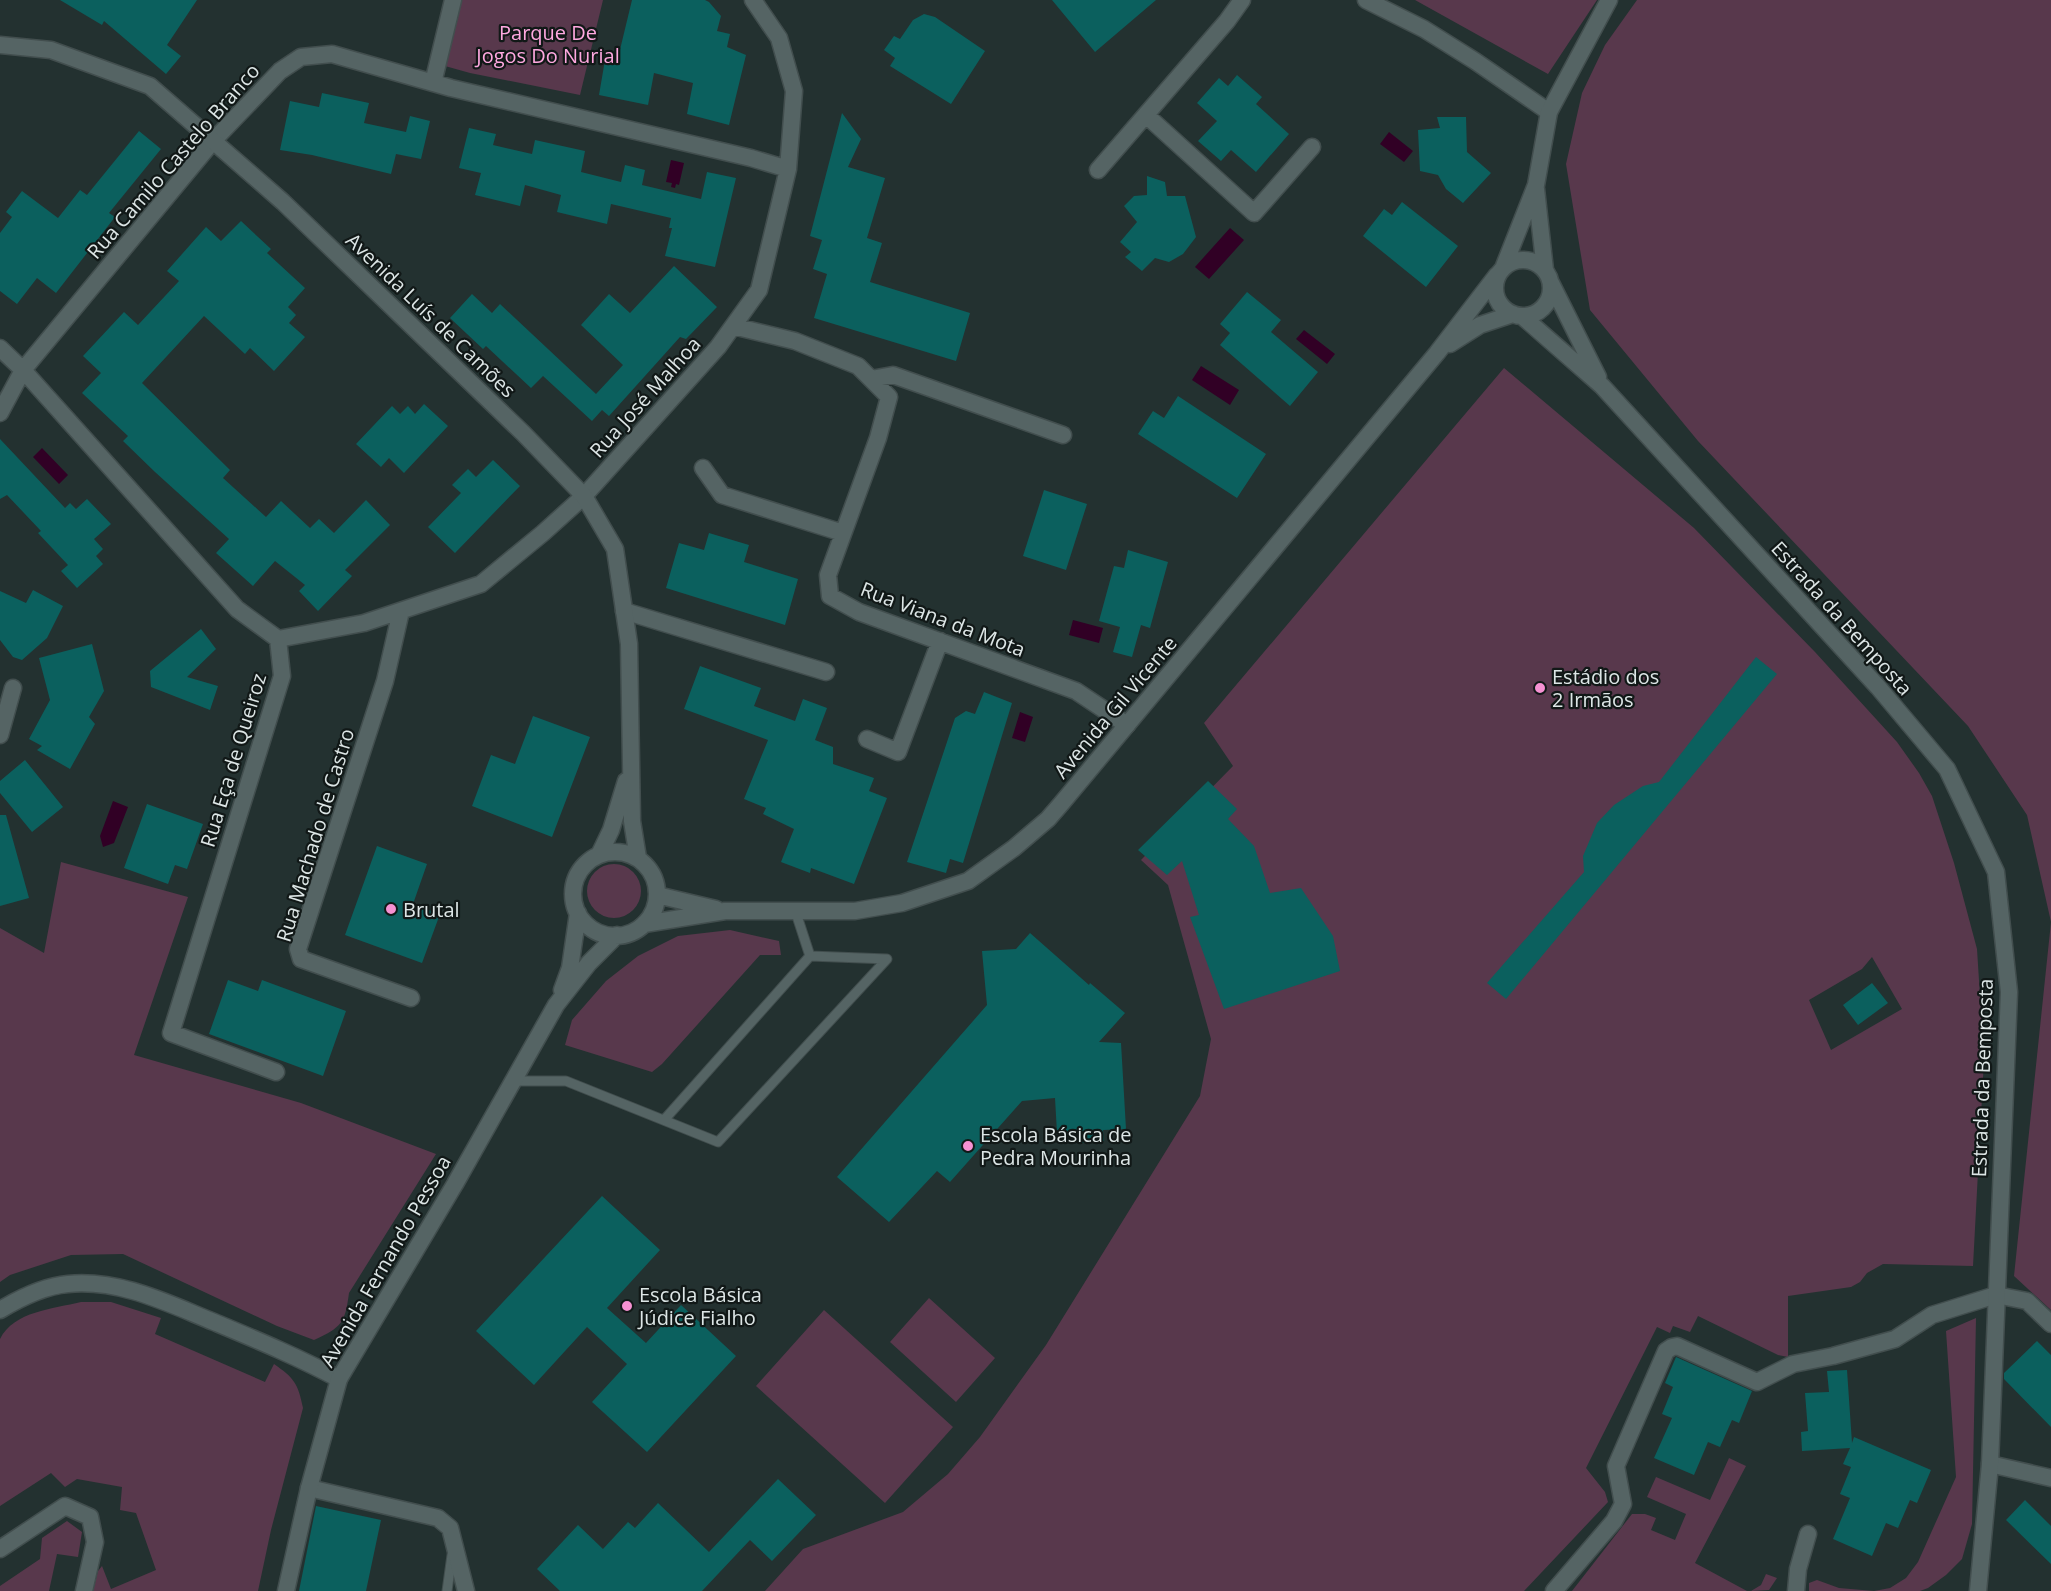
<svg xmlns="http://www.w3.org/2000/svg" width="2051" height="1591" font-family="'Open Sans',sans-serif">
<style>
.green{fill:#58384c;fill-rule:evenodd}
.water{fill:#310025}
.building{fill:#0b605e}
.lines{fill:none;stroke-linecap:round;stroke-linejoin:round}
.service-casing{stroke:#424e4e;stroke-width:11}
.minor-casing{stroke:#424e4e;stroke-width:19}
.tertiary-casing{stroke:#424e4e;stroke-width:19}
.service{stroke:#556464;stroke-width:9}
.minor{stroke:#556464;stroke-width:16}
.tertiary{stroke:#556464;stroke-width:16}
.poi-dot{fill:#f591d2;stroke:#111817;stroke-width:2}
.labels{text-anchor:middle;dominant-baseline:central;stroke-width:4.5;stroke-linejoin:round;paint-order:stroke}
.park-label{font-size:20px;fill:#fea8df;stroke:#111817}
.street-label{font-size:20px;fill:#dde6e6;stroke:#111817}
.poi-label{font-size:20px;fill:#dde6e6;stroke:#111817;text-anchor:start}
</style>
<rect width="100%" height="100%" fill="#233130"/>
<path class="green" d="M 461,0 L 603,0 L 580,95 L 470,73 L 445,66 Z
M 1415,0 L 1597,0 L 1548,74 Z
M 1637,0 L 2051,0 L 2051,1310 L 2014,1276 L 2051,922 L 2027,815 L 1968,726 L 1698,441 L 1590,310 L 1566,164 L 1582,93 L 1605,45 Z
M 1504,368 L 1694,528 L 1815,652 L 1897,742 L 1919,773 L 1932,796 L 1954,863 L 1977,949 L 1984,1059 L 1973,1266 L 1883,1264 L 1867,1273 L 1860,1282 L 1851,1287 L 1788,1296 L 1788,1357 L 1778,1355 L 1698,1316 L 1690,1332 L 1673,1326 L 1670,1333 L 1657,1327 L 1586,1468 L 1605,1492 L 1608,1502 L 1524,1591 L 765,1591 L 803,1549 L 903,1512 L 948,1474 L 980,1437 L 1046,1345 L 1200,1096 L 1211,1039 L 1168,885 L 1141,860 L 1233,766 L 1204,723 ZM 1872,957 L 1902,1009 L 1831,1050 L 1809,1000 L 1862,969 Z
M 61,862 L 188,897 L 134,1055 L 301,1103 L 436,1154 L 349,1293 C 345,1323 342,1327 314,1340 L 277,1326 L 123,1254 L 71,1255 L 10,1275 L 0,1282 L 0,928 L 44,953 Z
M587 891a27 27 0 1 1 54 0a27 27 0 1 1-54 0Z
M 730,930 L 779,941 L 781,955 L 760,955 L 662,1064 L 652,1072 L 565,1045 L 572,1020 L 606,981 L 638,956 L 678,936 Z
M 929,1298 L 995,1358 L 956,1402 L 890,1342 Z
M 81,1302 L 111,1302 L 161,1318 L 155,1334 L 265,1382 L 274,1364 C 294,1378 298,1383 303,1408 L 271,1530 L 258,1591 L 93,1591 L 98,1571 L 102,1566 L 111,1589 L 156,1570 L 136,1513 L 120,1510 L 122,1487 L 77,1479 L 65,1487 L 51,1473 L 0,1506 L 0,1339 C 14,1311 53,1309 81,1302 Z
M 824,1310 L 953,1427 L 885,1503 L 756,1386 Z
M 1976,1318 L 1972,1524 L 1962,1559 L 1946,1575 L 1928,1588 L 1920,1591 L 1809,1591 L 1809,1583 L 1817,1580 L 1839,1588 L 1874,1591 L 1890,1588 L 1906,1578 L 1918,1562 L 1956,1477 L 1946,1331 Z
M 1729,1458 L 1746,1466 L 1695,1563 L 1747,1591 L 1572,1591 L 1632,1514 L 1645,1514 L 1656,1518 L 1651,1530 L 1675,1540 L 1686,1514 L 1647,1497 L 1656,1477 L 1710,1500 Z
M 67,1521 L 82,1532 L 78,1557 L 57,1554 L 49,1591 L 0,1591 L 0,1586 L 40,1559 L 42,1538 Z
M 1766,1574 L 1777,1578 L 1769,1590 L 1751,1591 L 1761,1585 Z"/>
<path class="water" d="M 1389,132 L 1413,151 L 1404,162 L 1380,144 Z
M 671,160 L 684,163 L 679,185 L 676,184 L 675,188 L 671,187 L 672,183 L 666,182 Z
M 1230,228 L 1244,240 L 1209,279 L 1195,267 Z
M 1304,330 L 1335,354 L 1327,364 L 1296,339 Z
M 1201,366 L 1239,390 L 1230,405 L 1192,380 Z
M 42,448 L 68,475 L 59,484 L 33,457 Z
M 1073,620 L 1103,628 L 1099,643 L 1069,635 Z
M 1020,712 L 1033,717 L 1025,742 L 1012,738 Z
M 113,801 L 128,807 L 114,843 L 103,847 L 100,836 Z"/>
<path class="building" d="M 60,0 L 197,0 L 167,45 L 181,56 L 166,74 L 104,21 L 102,25 Z
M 632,0 L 705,0 L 709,2 L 721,16 L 717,31 L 730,34 L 727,47 L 746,55 L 729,125 L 687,114 L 693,83 L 654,73 L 648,105 L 599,95 L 605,60 L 617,62 Z
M 1052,0 L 1156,0 L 1095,52 Z
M 924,14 L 935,17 L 985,51 L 951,104 L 890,66 L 895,58 L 884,50 L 894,36 L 900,39 L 913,20 Z
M 1237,75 L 1262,97 L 1256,104 L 1289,134 L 1256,172 L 1231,150 L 1221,161 L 1198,141 L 1217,121 L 1197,103 L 1219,78 L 1228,86 Z
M 322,93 L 369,103 L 364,123 L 406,132 L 410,116 L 430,121 L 421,159 L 396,154 L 391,174 L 312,155 L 280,150 L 290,101 L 319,107 Z
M 842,113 L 861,139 L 848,167 L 885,178 L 867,238 L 882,243 L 870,282 L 970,313 L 956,361 L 814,318 L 827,274 L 813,269 L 822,240 L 810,236 Z
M 1437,117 L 1466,117 L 1467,152 L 1491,173 L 1463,203 L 1446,189 L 1438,175 L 1420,171 L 1418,130 L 1440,128 Z
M 469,128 L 496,134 L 493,145 L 532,154 L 535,140 L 585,151 L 581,172 L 621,182 L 625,165 L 645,170 L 642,185 L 701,199 L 707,172 L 736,178 L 715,267 L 665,256 L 672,228 L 669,228 L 671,218 L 611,204 L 607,224 L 557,212 L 561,195 L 525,185 L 520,206 L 475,195 L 481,173 L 459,168 Z
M 139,131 L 161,149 L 109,213 L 115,217 L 56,293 L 37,278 L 17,304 L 0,291 L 0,233 L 12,217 L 6,212 L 22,191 L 58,218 L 80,190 L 87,195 Z
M 1147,176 L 1165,182 L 1167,196 L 1185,196 L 1196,237 L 1183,254 L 1169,262 L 1155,258 L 1142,271 L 1125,257 L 1131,252 L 1120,242 L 1137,222 L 1124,206 L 1134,196 L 1147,195 Z
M 1402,202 L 1458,246 L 1426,287 L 1363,236 L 1384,209 L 1392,215 Z
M 241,221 L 271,249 L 267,253 L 305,288 L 288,307 L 296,315 L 289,323 L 305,337 L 274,371 L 250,348 L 245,354 L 204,316 L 142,383 L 230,470 L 223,478 L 266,517 L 281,501 L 310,528 L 319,519 L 334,533 L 366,500 L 390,525 L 345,570 L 352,576 L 318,611 L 299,591 L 305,585 L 275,561 L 253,586 L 216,553 L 229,539 L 155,472 L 123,441 L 128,436 L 82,393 L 101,373 L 83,356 L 124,312 L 138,325 L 179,281 L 167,271 L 206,227 L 221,241 Z
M 674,266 L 717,307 L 686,339 L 680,337 L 609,416 L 602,410 L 592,421 L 543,376 L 531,388 L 486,346 L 483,349 L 450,318 L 472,294 L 492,313 L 500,304 L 596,394 L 623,365 L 581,325 L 609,294 L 630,313 Z
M 1247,292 L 1281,320 L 1271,332 L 1318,372 L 1290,406 L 1220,345 L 1230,333 L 1220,324 Z
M 1178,396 L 1266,454 L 1237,498 L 1138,434 L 1153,411 L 1164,418 Z
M 424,404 L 448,426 L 404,473 L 389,458 L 381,467 L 356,444 L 392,406 L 400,414 L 408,406 L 415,414 Z
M 0,439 L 65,508 L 70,503 L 76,509 L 87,499 L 111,524 L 94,539 L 103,549 L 96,556 L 103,564 L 77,588 L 61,571 L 68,565 L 38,533 L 41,531 L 7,495 L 0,499 Z
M 493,460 L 520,486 L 455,553 L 428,527 L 461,493 L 452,485 L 468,469 L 476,477 Z
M 1044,490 L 1087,504 L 1066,570 L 1023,556 Z
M 709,533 L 749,545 L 744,562 L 798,579 L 785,625 L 666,588 L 679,543 L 704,550 Z
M 1128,550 L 1168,562 L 1150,628 L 1141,625 L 1132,657 L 1113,652 L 1120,627 L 1099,621 L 1114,566 L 1124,568 Z
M 33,590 L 63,606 L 47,638 L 22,660 L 13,657 L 0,640 L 0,591 L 26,603 Z
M 201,629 L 216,649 L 187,677 L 218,686 L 210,710 L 151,687 L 150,671 Z
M 92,644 L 104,691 L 89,717 L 95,724 L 70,769 L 37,750 L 42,746 L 29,739 L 50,700 L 39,658 Z
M 1756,657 L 1777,674 L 1506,999 L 1487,983 L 1584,872 L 1583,856 L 1597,823 L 1614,805 L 1643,786 L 1659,782 Z
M 700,666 L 761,688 L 754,706 L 795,721 L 803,699 L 827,708 L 815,740 L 833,747 L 833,764 L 874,778 L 869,791 L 887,798 L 854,884 L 811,868 L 810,873 L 781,862 L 794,829 L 763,814 L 766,808 L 744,799 L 768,740 L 684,709 Z
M 984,692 L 1012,703 L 963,863 L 950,859 L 946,873 L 907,862 L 955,718 L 966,711 L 975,714 Z
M 533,716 L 590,737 L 552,837 L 472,806 L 491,755 L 515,764 Z
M 25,760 L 63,807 L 32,832 L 0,793 L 0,781 Z
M 1208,781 L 1237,809 L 1228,819 L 1254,846 L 1270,893 L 1301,888 L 1333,936 L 1340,971 L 1224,1009 L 1190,917 L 1199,915 L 1182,861 L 1167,875 L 1138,850 Z
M 147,804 L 203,824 L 187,869 L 175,865 L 168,884 L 124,868 Z
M 0,815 L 6,815 L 29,898 L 0,906 Z
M 377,846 L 427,864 L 413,904 L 440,914 L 422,963 L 345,935 Z
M 1030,933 L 1089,985 L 1090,983 L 1125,1013 L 1099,1042 L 1121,1043 L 1126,1129 L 1103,1130 L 1104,1141 L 1079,1143 L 1078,1131 L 1057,1133 L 1055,1098 L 1022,1101 L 950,1182 L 937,1171 L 889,1222 L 837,1177 L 987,1005 L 982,951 L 1016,949 Z
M 228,980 L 258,991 L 262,980 L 346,1011 L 323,1076 L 209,1034 Z
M 1872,983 L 1888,1003 L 1858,1025 L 1843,1005 Z
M 602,1196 L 660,1250 L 607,1308 L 646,1343 L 681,1305 L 736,1356 L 647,1452 L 592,1402 L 627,1364 L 587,1327 L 534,1385 L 476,1331 Z
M 2037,1341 L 2051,1355 L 2051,1427 L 2004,1379 L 2004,1373 Z
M 1676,1357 L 1752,1391 L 1739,1423 L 1732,1420 L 1720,1447 L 1708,1442 L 1694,1475 L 1654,1458 L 1672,1418 L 1662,1414 L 1673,1387 L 1665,1383 Z
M 1847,1370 L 1852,1443 L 1854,1437 L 1931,1470 L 1917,1503 L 1910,1500 L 1898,1528 L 1886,1523 L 1872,1556 L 1833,1539 L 1850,1498 L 1840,1494 L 1851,1467 L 1843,1464 L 1850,1448 L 1802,1451 L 1801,1432 L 1808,1431 L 1805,1393 L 1829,1392 L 1827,1371 Z
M 778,1479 L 816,1515 L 772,1561 L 750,1540 L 702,1591 L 560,1591 L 537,1569 L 578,1525 L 603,1549 L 628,1522 L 635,1528 L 658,1503 L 709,1552 Z
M 2025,1500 L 2051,1526 L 2051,1564 L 2006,1520 Z
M 316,1506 L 381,1520 L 366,1591 L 299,1591 Z"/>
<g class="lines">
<defs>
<path id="service" d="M 795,910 L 810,956
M 514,1081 L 566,1081 L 718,1142 L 887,959 L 810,956
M 664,1120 L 810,956
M 447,1591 L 452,1555"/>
<path id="minor" d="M 1366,0 L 1424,29 L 1475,61 L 1549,112
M 433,83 L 453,0
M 1146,115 L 1254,213 L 1312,147
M 1098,170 L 1227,21 L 1242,0
M 733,326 L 795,341 L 858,366 L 889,397 L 878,438 L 828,575 L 830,596 L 859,612 L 1076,691 L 1127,725
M 0,348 L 23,370 L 237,609 L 278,639 L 282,676 L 171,1033 L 276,1072
M 871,379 L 893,375 L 1063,435
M 0,413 L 23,370 L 213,141 L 280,71 L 301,57 L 332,54 L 451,88 L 751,158 L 788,169
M 703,468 L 722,495 L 843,533
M 401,611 L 385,681 L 298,949 L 301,959 L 411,998
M 624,611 L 826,672
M 278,639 L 364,623 L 481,584 L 543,533 L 584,496 L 718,347 L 759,290 L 788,169 L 794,91 L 779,38 L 753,0
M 0,735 L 13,688
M 867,739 L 898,752 L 940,641
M 0,1310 C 20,1298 44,1286 68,1284 C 120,1279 167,1303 214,1322 C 257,1340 298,1357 339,1379
M 1990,1464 L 2051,1478
M 309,1488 L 438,1518 L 450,1528 L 466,1591
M 0,1549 L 65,1506 L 90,1517 L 95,1542 L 84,1591
M 1554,1591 L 1614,1521 L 1623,1504 L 1616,1466 L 1666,1351 L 1672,1347 L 1677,1346 L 1757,1382 L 1793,1364 L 1833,1356 L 1895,1339 L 1932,1315 L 1996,1295 L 2027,1301 L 2051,1324
M 1796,1591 L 1798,1569 L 1808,1534"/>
<path id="tertiary" d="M 0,45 L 51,50 L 150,86 L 283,202 L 523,433 L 584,496 L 615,549 L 629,644 L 632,821 L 638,858
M 1536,189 L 1545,270
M1495 288a28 28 0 1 1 56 0a28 28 0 1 1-56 0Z
M 1504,266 L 1536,185 L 1549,112 L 1609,0
M 1551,283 L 1598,377
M 1522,316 L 1602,386 L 1878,687 L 1947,769 L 1996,872 L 2009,992 L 1990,1464 L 1978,1591
M 1450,344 L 1480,325 L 1513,314
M573 894a42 42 0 1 1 84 0a42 42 0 1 1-84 0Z
M 599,855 L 611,830 L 626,781
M 657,895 L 716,909
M 644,924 L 725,911 L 855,911 L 902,903 L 968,881 L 1014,848 L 1048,819 L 1061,804 L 1437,353 L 1497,275
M 562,990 L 570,968 L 578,913
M 286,1591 L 309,1488 L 339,1379 L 455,1184 L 556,1005 L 589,963 L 617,935"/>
</defs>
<use href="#service" class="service-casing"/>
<use href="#minor" class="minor-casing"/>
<use href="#tertiary" class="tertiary-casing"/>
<use href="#service" class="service"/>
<use href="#minor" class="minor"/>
<use href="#tertiary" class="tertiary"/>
</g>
<g class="poi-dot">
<circle cx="1540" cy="688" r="6"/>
<circle cx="391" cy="909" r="6"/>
<circle cx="968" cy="1146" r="6"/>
<circle cx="627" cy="1306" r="6"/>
</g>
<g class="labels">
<g class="park-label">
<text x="548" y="32">Parque De<tspan x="548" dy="23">Jogos Do Nurial</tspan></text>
</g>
<g class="street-label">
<text transform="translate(173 161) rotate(-49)">Rua Camilo Castelo Branco</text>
<text transform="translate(431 315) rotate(44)">Avenida Luís de Camões</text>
<text transform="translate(645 397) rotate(-48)">Rua José Malhoa</text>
<text transform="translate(1842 618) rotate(48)">Estrada da Bemposta</text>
<text transform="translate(943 619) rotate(21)">Rua Viana da Mota</text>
<text transform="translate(1115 707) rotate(-50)">Avenida Gil Vicente</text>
<text transform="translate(233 760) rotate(-73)">Rua Eça de Queiroz</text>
<text transform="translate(315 835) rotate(-73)">Rua Machado de Castro</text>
<text transform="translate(1982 1078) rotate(-88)">Estrada da Bemposta</text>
<text transform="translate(385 1261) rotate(-60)">Avenida Fernando Pessoa</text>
</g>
<g class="poi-label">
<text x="1552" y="676">Estádio dos<tspan x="1552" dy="23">2 Irmãos</tspan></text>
<text x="403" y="909">Brutal</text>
<text x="980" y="1134">Escola Básica de<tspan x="980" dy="23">Pedra Mourinha</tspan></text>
<text x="639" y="1294">Escola Básica<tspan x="639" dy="23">Júdice Fialho</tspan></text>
</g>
</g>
</svg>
